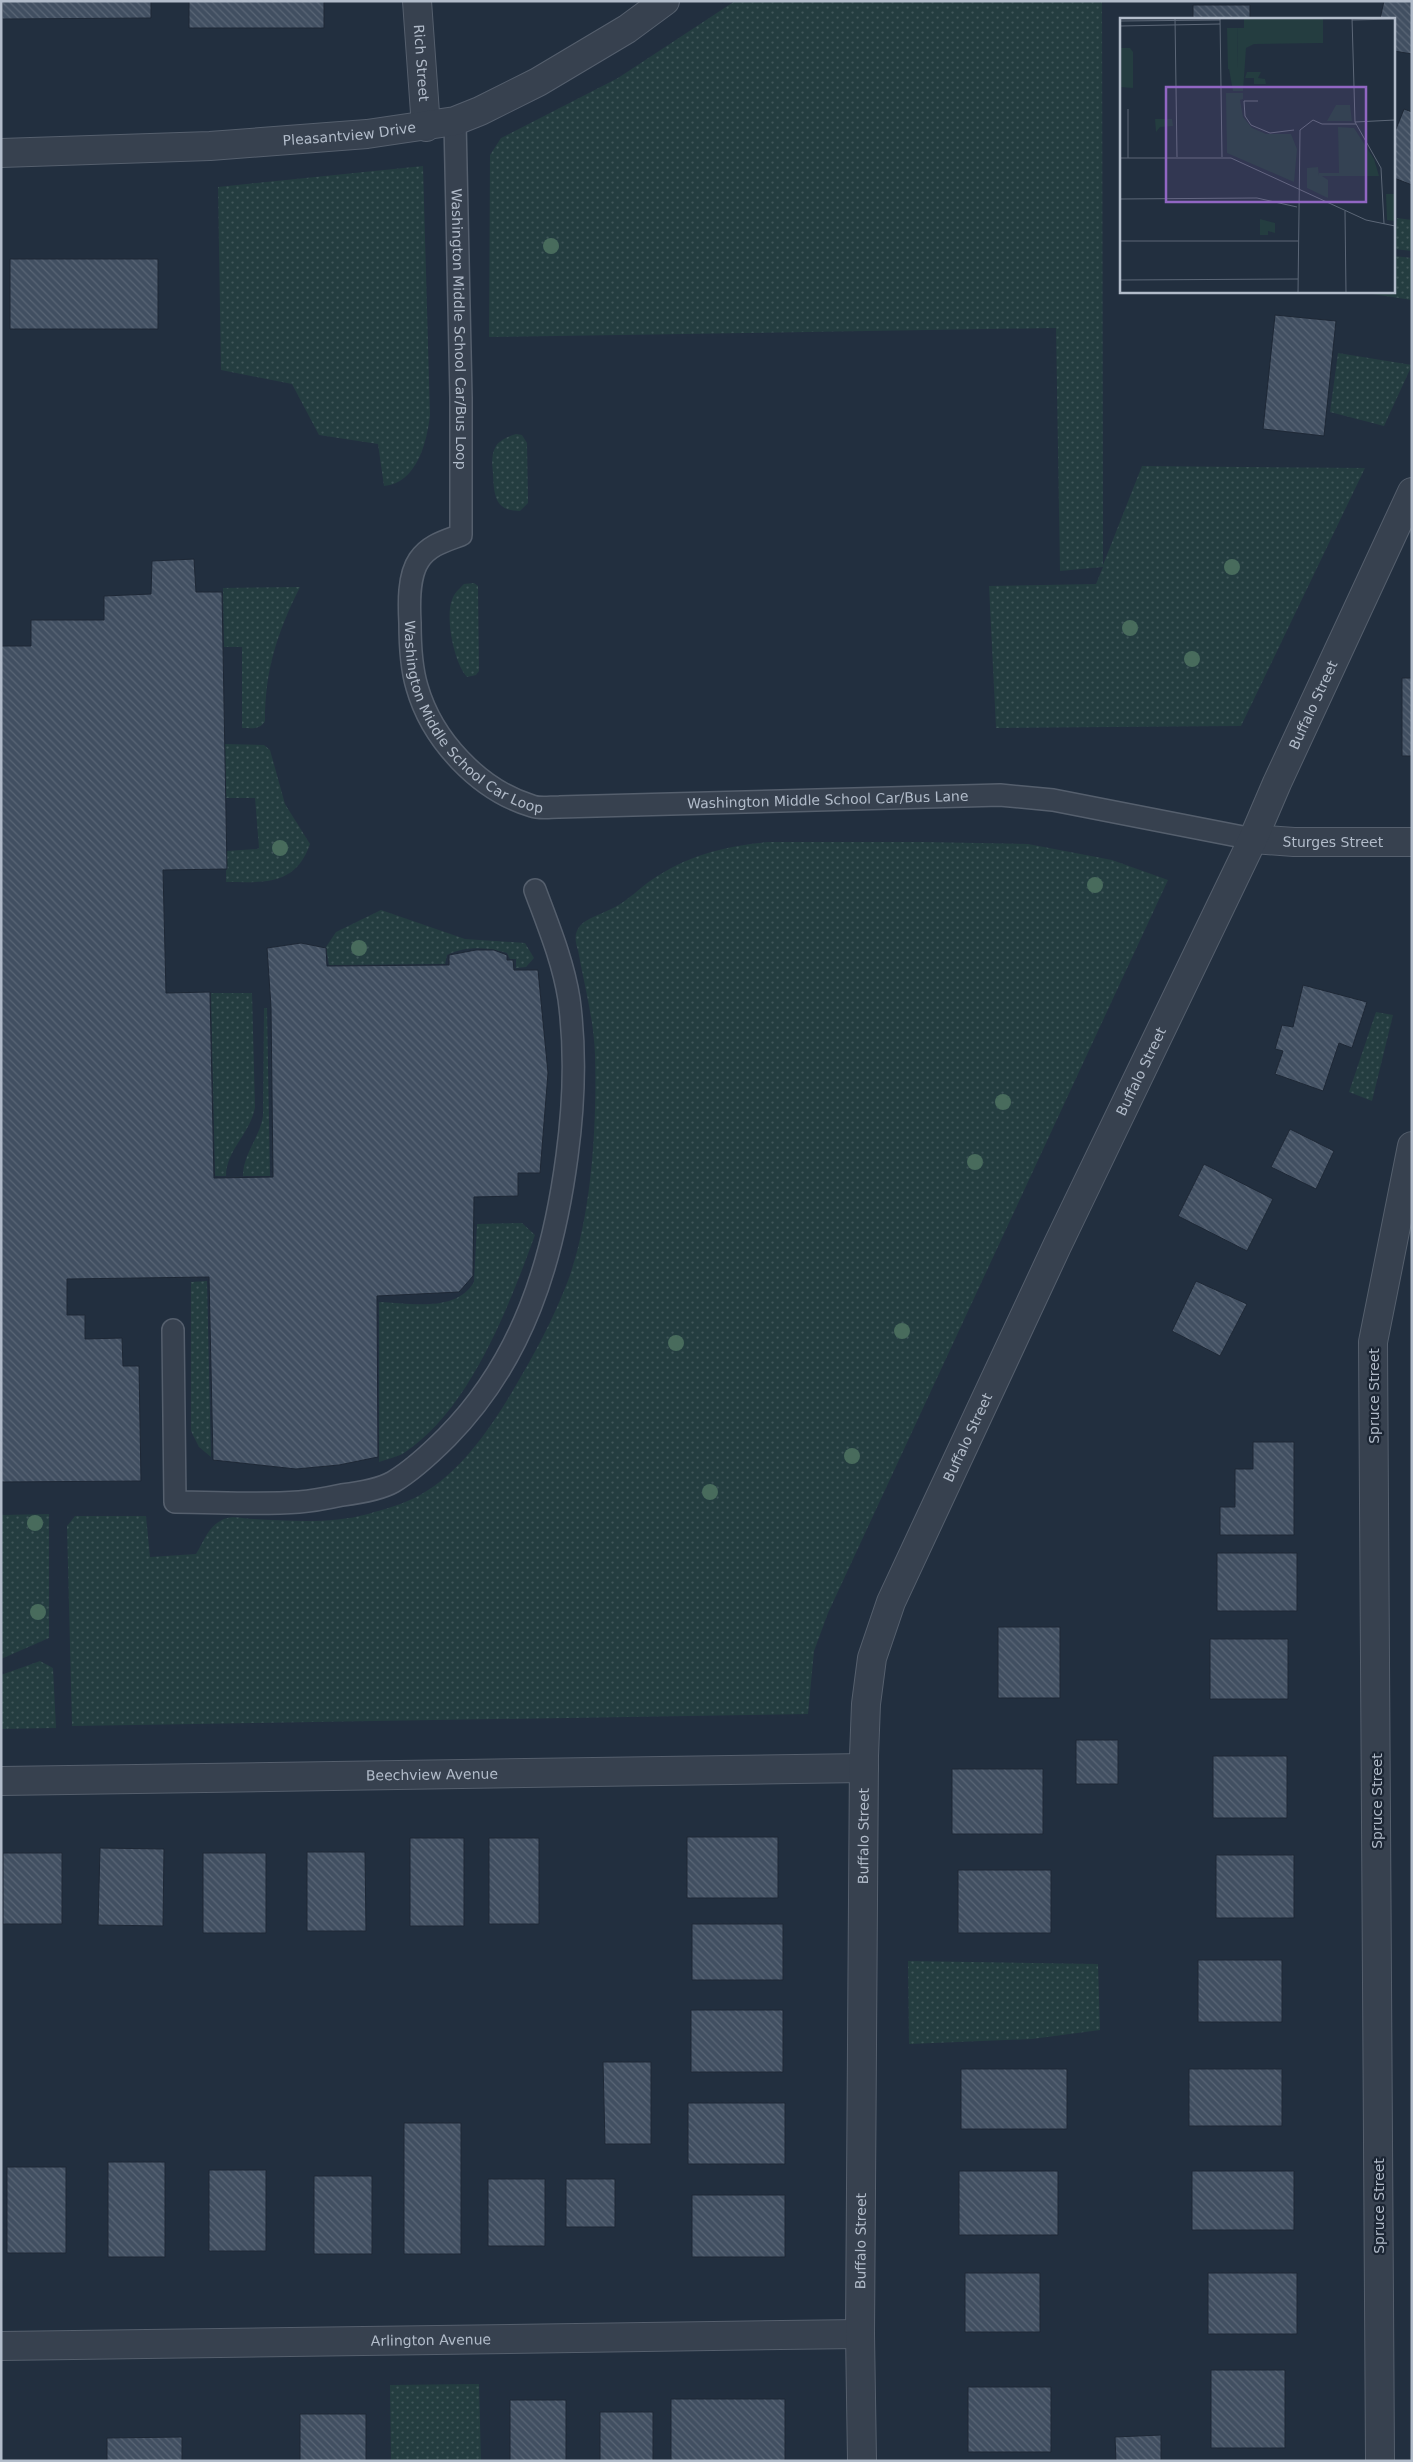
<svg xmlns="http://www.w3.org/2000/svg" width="1413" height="2462" font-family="'DejaVu Sans',sans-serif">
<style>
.green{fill:url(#green-dots)}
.building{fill:url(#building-back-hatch);stroke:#1e2836}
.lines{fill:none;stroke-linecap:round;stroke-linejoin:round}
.service-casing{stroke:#555f6d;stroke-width:24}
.minor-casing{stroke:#555f6d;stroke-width:30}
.tertiary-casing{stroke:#555f6d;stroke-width:30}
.service{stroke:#37414f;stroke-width:21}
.minor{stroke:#37414f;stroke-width:28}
.tertiary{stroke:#37414f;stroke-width:28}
.tree{fill:#486b5c}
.labels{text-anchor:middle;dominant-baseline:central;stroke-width:4.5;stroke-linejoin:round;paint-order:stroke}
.street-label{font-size:14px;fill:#b2bcca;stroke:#1c2634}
.inset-road{fill:none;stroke:#5c6777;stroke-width:1}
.view{fill:#9166c3;fill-opacity:0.15;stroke:#9166c3;stroke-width:2.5}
.inset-edge{fill:none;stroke:#b2bcca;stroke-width:2.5}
</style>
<defs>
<pattern id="green-dots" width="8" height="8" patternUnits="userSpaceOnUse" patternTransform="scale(1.25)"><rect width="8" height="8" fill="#243d40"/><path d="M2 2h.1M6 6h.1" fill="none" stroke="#41575a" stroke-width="1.8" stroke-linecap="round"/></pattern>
<pattern id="building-back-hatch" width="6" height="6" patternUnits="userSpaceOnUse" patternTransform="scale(1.25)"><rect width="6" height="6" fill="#414f61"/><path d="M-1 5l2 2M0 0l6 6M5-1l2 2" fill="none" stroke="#5a6676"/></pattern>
</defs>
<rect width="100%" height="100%" fill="#222f3f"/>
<path class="green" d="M 735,1 L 1102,1 L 1103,565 L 1142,466 L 1365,468 L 1241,726 L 996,728 L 989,586 L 1096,584 L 1103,567 L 1060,571 L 1056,328 L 489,337 L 490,155 L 501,138 L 618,78 Z
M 423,166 L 430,415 C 427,442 417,483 384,486 L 378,444 L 319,435 L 292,384 L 221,370 L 218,187 Z
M 1397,218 L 1412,220 L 1412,251 L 1394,249 Z
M 1394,256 L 1412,258 L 1412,300 L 1372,294 L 1373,291 L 1394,291 Z
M 1338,353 L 1412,365 L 1384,426 L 1330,412 Z
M 516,434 L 522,435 L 527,443 L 528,503 L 520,511 C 494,511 494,494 493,473 C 492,465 491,454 496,446 C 500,440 509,436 516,434 Z
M 464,584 L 474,583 L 478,586 L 479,671 L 476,675 L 467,677 C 454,663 445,617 452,600 C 454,593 459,589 464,584 Z
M 300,587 C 277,633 265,670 265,721 C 260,730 251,728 242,728 L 242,647 L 224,647 L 223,588 Z
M 224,744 L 264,745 L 270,750 L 285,804 L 310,844 C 295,887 263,882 226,882 L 226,851 L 257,849 L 259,848 L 255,798 L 225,798 Z
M 768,842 L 922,842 L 1028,844 L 1112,860 L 1168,880 L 828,1613 L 814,1651 L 808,1714 L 72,1726 L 67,1526 L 75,1516 L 146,1516 L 150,1557 L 196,1554 C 205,1540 207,1527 224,1519 C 234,1515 244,1519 254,1519 C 290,1521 332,1524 368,1514 C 385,1509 404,1504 420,1495 C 459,1474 490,1429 512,1392 C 534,1355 554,1318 569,1278 C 592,1213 597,1124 595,1055 C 594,1020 584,984 578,950 C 567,920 596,918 617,906 C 629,899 639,889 650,881 C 687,855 725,846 768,842 Z
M 381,910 L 465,939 L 525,943 L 534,958 L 526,967 L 516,968 L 516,959 L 510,959 L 507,953 C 487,947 466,946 447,955 L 445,964 L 329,965 L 326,947 L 336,932 Z
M 211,993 L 252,993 L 255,1107 C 251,1133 226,1150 226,1176 L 215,1176 Z
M 264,1008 L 267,1008 L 270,1176 L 243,1176 C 243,1154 260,1137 263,1116 Z
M 1376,1012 L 1393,1015 L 1372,1101 L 1349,1092 Z
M 522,1223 L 535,1235 C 509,1306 470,1410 404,1453 C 397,1457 387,1459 379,1462 L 379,1302 C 410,1303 456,1313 474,1282 L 477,1224 Z
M 207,1281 L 211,1457 L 199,1447 L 191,1431 L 191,1282 Z
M 49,1514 L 49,1638 L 1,1659 L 1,1515 Z
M 40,1661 L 53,1668 L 56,1728 L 1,1729 L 1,1675 Z
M 908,1961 L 1098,1964 L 1100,2030 L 1032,2039 L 909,2044 Z
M 479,2384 L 481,2461 L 391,2461 L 390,2385 Z"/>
<path class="building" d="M 2,1 L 151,1 L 151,18 L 2,19 Z
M 189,1 L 324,1 L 324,28 L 189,28 Z
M 1384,1 L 1412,1 L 1412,54 L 1394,51 L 1394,19 L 1380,19 Z
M 1193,5 L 1250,5 L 1250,19 L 1193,19 Z
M 1404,109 L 1412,112 L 1412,185 L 1394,178 L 1394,134 Z
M 10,259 L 158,259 L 158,329 L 10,329 Z
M 1275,315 L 1336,321 L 1324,436 L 1263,429 Z
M 194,559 L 196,592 L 222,592 L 227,869 L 163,870 L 166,993 L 210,992 L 214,1178 L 273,1177 L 271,1007 L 267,948 L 301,943 L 326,948 L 327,966 L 449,965 L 449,955 L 476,950 L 494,950 L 507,955 L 507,960 L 513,960 L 514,970 L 538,970 L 548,1073 L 540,1173 L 518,1173 L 518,1196 L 474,1197 L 473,1276 L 459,1292 L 377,1296 L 378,1457 L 339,1465 L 296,1469 L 213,1460 L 209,1277 L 67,1279 L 67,1315 L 85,1315 L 85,1339 L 122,1338 L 123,1366 L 139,1366 L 141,1481 L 1,1482 L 1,646 L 31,646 L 31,620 L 104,620 L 104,596 L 151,594 L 152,561 Z
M 1402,678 L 1412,678 L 1412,756 L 1402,756 Z
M 1303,985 L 1367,1002 L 1352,1048 L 1339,1043 L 1323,1091 L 1275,1074 L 1283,1051 L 1275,1049 L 1282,1025 L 1293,1027 Z
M 1290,1129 L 1334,1151 L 1316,1189 L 1271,1167 Z
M 1204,1164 L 1273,1199 L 1247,1251 L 1178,1216 Z
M 1196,1281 L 1247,1304 L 1220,1356 L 1172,1331 Z
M 1253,1442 L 1294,1442 L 1294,1535 L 1220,1535 L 1220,1507 L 1235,1507 L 1235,1469 L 1253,1469 Z
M 1217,1553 L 1297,1553 L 1297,1611 L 1217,1611 Z
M 998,1627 L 1060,1627 L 1060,1698 L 998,1698 Z
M 1210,1639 L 1288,1639 L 1288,1699 L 1210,1699 Z
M 1076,1740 L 1118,1740 L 1118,1784 L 1076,1784 Z
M 1213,1756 L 1287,1756 L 1287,1818 L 1213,1818 Z
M 952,1769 L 1043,1769 L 1043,1834 L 952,1834 Z
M 687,1837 L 778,1837 L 778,1898 L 687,1898 Z
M 410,1838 L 464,1838 L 464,1926 L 410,1926 Z
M 489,1838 L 539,1838 L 539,1924 L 489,1924 Z
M 100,1848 L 164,1849 L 163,1926 L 98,1925 Z
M 307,1852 L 365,1852 L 366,1931 L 307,1931 Z
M 3,1853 L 62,1853 L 62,1924 L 3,1924 Z
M 203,1853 L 266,1853 L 266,1933 L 203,1933 Z
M 1216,1855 L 1294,1855 L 1294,1918 L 1216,1918 Z
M 958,1870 L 1051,1870 L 1051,1933 L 958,1933 Z
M 692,1924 L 783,1924 L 783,1980 L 692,1980 Z
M 1198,1960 L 1282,1960 L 1282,2022 L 1198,2022 Z
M 691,2010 L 783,2010 L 783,2072 L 691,2072 Z
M 603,2062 L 651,2062 L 651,2144 L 605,2144 Z
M 961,2069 L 1067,2069 L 1067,2129 L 961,2129 Z
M 1189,2069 L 1282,2069 L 1282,2126 L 1189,2126 Z
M 688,2103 L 785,2103 L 785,2164 L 688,2164 Z
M 404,2123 L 461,2123 L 461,2254 L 404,2254 Z
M 108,2162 L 165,2162 L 165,2257 L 108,2257 Z
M 7,2167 L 66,2167 L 66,2253 L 7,2253 Z
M 209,2170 L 266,2170 L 266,2251 L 209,2251 Z
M 959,2171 L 1058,2171 L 1058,2235 L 959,2235 Z
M 1192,2171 L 1294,2171 L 1294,2230 L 1192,2230 Z
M 314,2176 L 372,2176 L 372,2254 L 314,2254 Z
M 488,2179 L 545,2179 L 545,2246 L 488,2246 Z
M 566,2179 L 615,2179 L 615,2227 L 566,2227 Z
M 692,2195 L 785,2195 L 785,2257 L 692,2257 Z
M 965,2273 L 1040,2273 L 1040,2332 L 965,2332 Z
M 1208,2273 L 1297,2273 L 1297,2334 L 1208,2334 Z
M 1211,2370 L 1285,2370 L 1285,2448 L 1211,2448 Z
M 968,2387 L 1051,2387 L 1051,2452 L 968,2452 Z
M 671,2399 L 785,2399 L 785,2461 L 671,2461 Z
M 510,2400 L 566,2400 L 566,2461 L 510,2461 Z
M 600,2412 L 653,2412 L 653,2461 L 600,2461 Z
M 300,2414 L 366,2414 L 366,2461 L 300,2461 Z
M 1161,2435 L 1161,2461 L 1116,2461 L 1115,2437 Z
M 182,2437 L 182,2461 L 107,2461 L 107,2438 Z"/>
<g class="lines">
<defs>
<g id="service">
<path id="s1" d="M 455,121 L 461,398 L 461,535 C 445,541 429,545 419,560 C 408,576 409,604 410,623 C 410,645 411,667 417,687 C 432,740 479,790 532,806 C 540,809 550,807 559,807 L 1000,795 L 1053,800 L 1253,839"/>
<path d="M 173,1330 L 175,1502 C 216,1502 258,1505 299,1502 C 313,1501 328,1498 342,1495 C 358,1493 379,1490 393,1482 C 413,1470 430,1454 447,1437 C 523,1360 553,1262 567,1156 C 574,1104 576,1051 569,999 C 563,961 548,925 535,890"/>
</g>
<g id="minor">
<path id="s2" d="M 417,1 L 426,127"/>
<path id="s3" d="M 1,153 L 210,146 L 367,134 L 455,121 L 480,111 L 538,82 L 627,29 L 665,1"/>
<path id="s4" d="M 1253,839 L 1294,842 L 1412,842"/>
<path id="s5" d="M 1,1781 L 864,1768"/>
<path id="s6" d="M 1,2346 L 860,2334"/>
<path d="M 1380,2461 L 1373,1342 L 1412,1146"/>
</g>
<g id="tertiary">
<path id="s7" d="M 862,2461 L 860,2334 L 864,1756 L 866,1704 L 872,1658 L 891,1602 L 1057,1246 L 1253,839 L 1277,783 L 1412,492"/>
</g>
</defs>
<use href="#service" class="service-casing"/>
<use href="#minor" class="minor-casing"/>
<use href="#tertiary" class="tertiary-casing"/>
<use href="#service" class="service"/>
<use href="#minor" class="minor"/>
<use href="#tertiary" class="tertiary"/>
</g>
<g class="tree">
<circle cx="551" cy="246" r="8"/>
<circle cx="1232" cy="567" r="8"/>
<circle cx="1130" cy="628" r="8"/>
<circle cx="1192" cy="659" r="8"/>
<circle cx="280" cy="848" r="8"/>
<circle cx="1095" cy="885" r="8"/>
<circle cx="359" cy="948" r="8"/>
<circle cx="1003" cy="1102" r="8"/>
<circle cx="975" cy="1162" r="8"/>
<circle cx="902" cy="1331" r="8"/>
<circle cx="676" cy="1343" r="8"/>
<circle cx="852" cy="1456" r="8"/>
<circle cx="710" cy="1492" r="8"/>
<circle cx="35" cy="1523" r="8"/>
<circle cx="38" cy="1612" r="8"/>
</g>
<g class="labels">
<g class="street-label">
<text stroke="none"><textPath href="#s2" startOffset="62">Rich Street</textPath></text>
<text stroke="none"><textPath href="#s3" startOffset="349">Pleasantview Drive</textPath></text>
<text stroke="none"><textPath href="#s1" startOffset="208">Washington Middle School Car/Bus Loop</textPath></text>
<text stroke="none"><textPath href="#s7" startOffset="1854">Buffalo Street</textPath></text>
<text stroke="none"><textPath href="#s1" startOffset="651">Washington Middle School Car Loop</textPath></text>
<text stroke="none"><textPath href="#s1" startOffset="1061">Washington Middle School Car/Bus Lane</textPath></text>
<text stroke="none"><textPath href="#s4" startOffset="80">Sturges Street</textPath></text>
<text stroke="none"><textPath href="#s7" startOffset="1449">Buffalo Street</textPath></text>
<text transform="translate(1374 1396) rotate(-90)">Spruce Street</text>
<text stroke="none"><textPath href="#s7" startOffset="1044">Buffalo Street</textPath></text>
<text stroke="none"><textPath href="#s5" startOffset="431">Beechview Avenue</textPath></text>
<text transform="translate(1377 1801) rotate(-90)">Spruce Street</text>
<text stroke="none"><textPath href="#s7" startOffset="625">Buffalo Street</textPath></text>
<text transform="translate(1379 2206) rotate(-90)">Spruce Street</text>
<text stroke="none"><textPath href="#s7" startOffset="220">Buffalo Street</textPath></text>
<text stroke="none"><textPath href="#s6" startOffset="430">Arlington Avenue</textPath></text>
</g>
</g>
<g transform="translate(1120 18)">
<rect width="275" height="275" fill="#222f3f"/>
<path d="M 124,0 L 203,0 L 203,25 L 134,26 L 126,30 L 123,73 L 113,73 L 109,51 L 118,51 L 117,10 L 124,10 ZM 127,54 L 141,54 L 138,60 L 145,61 L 146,66 L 134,66 L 134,60 L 125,60 ZM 106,75 L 123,75 L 123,81 L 120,82 L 123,99 L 132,110 L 146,116 L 171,116 L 177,131 L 174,164 L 107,135 ZM 216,87 L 230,87 L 232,103 L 207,103 ZM 35,101 L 52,101 L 53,108 L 40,109 L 36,114 ZM 218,109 L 234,110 L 254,141 L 259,158 L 202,158 L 208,162 L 208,180 L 187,170 L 187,150 L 198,149 L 199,158 L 199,155 L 219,155 ZM 266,176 L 275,176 L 275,203 L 267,202 ZM 140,201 L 155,205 L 155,215 L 148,213 L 148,217 L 140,217 Z" fill="#243d40"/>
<path d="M 0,30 L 10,30 L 13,34 L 13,70 L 0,69 Z" fill="#243d40"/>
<path d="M 107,10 L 117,10 L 118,51 L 108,51 Z" fill="#243d40"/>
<path class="inset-road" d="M 55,0 L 57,139M 100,0 L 102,139M 232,0 L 235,104 L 261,150 L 264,206M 232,2 L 275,1M 0,3 L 100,2M 0,8 L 100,6M 138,83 L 124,83 L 125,98 L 131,107 L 150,115 L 174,112M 8,91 L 8,140M 235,104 L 275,102M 0,140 L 111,140 L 246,202 L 275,208M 0,181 L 137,180 L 177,189M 225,193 L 226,275M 0,223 L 178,223M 0,262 L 178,261M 178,275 L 180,112 L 193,102 L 202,106 L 236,106"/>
<path class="view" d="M 46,69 L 246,69 L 246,184 L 46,184 Z"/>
<rect width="275" height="275" class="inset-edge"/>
</g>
<rect width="1413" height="2462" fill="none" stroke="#b2bcca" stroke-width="5"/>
</svg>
